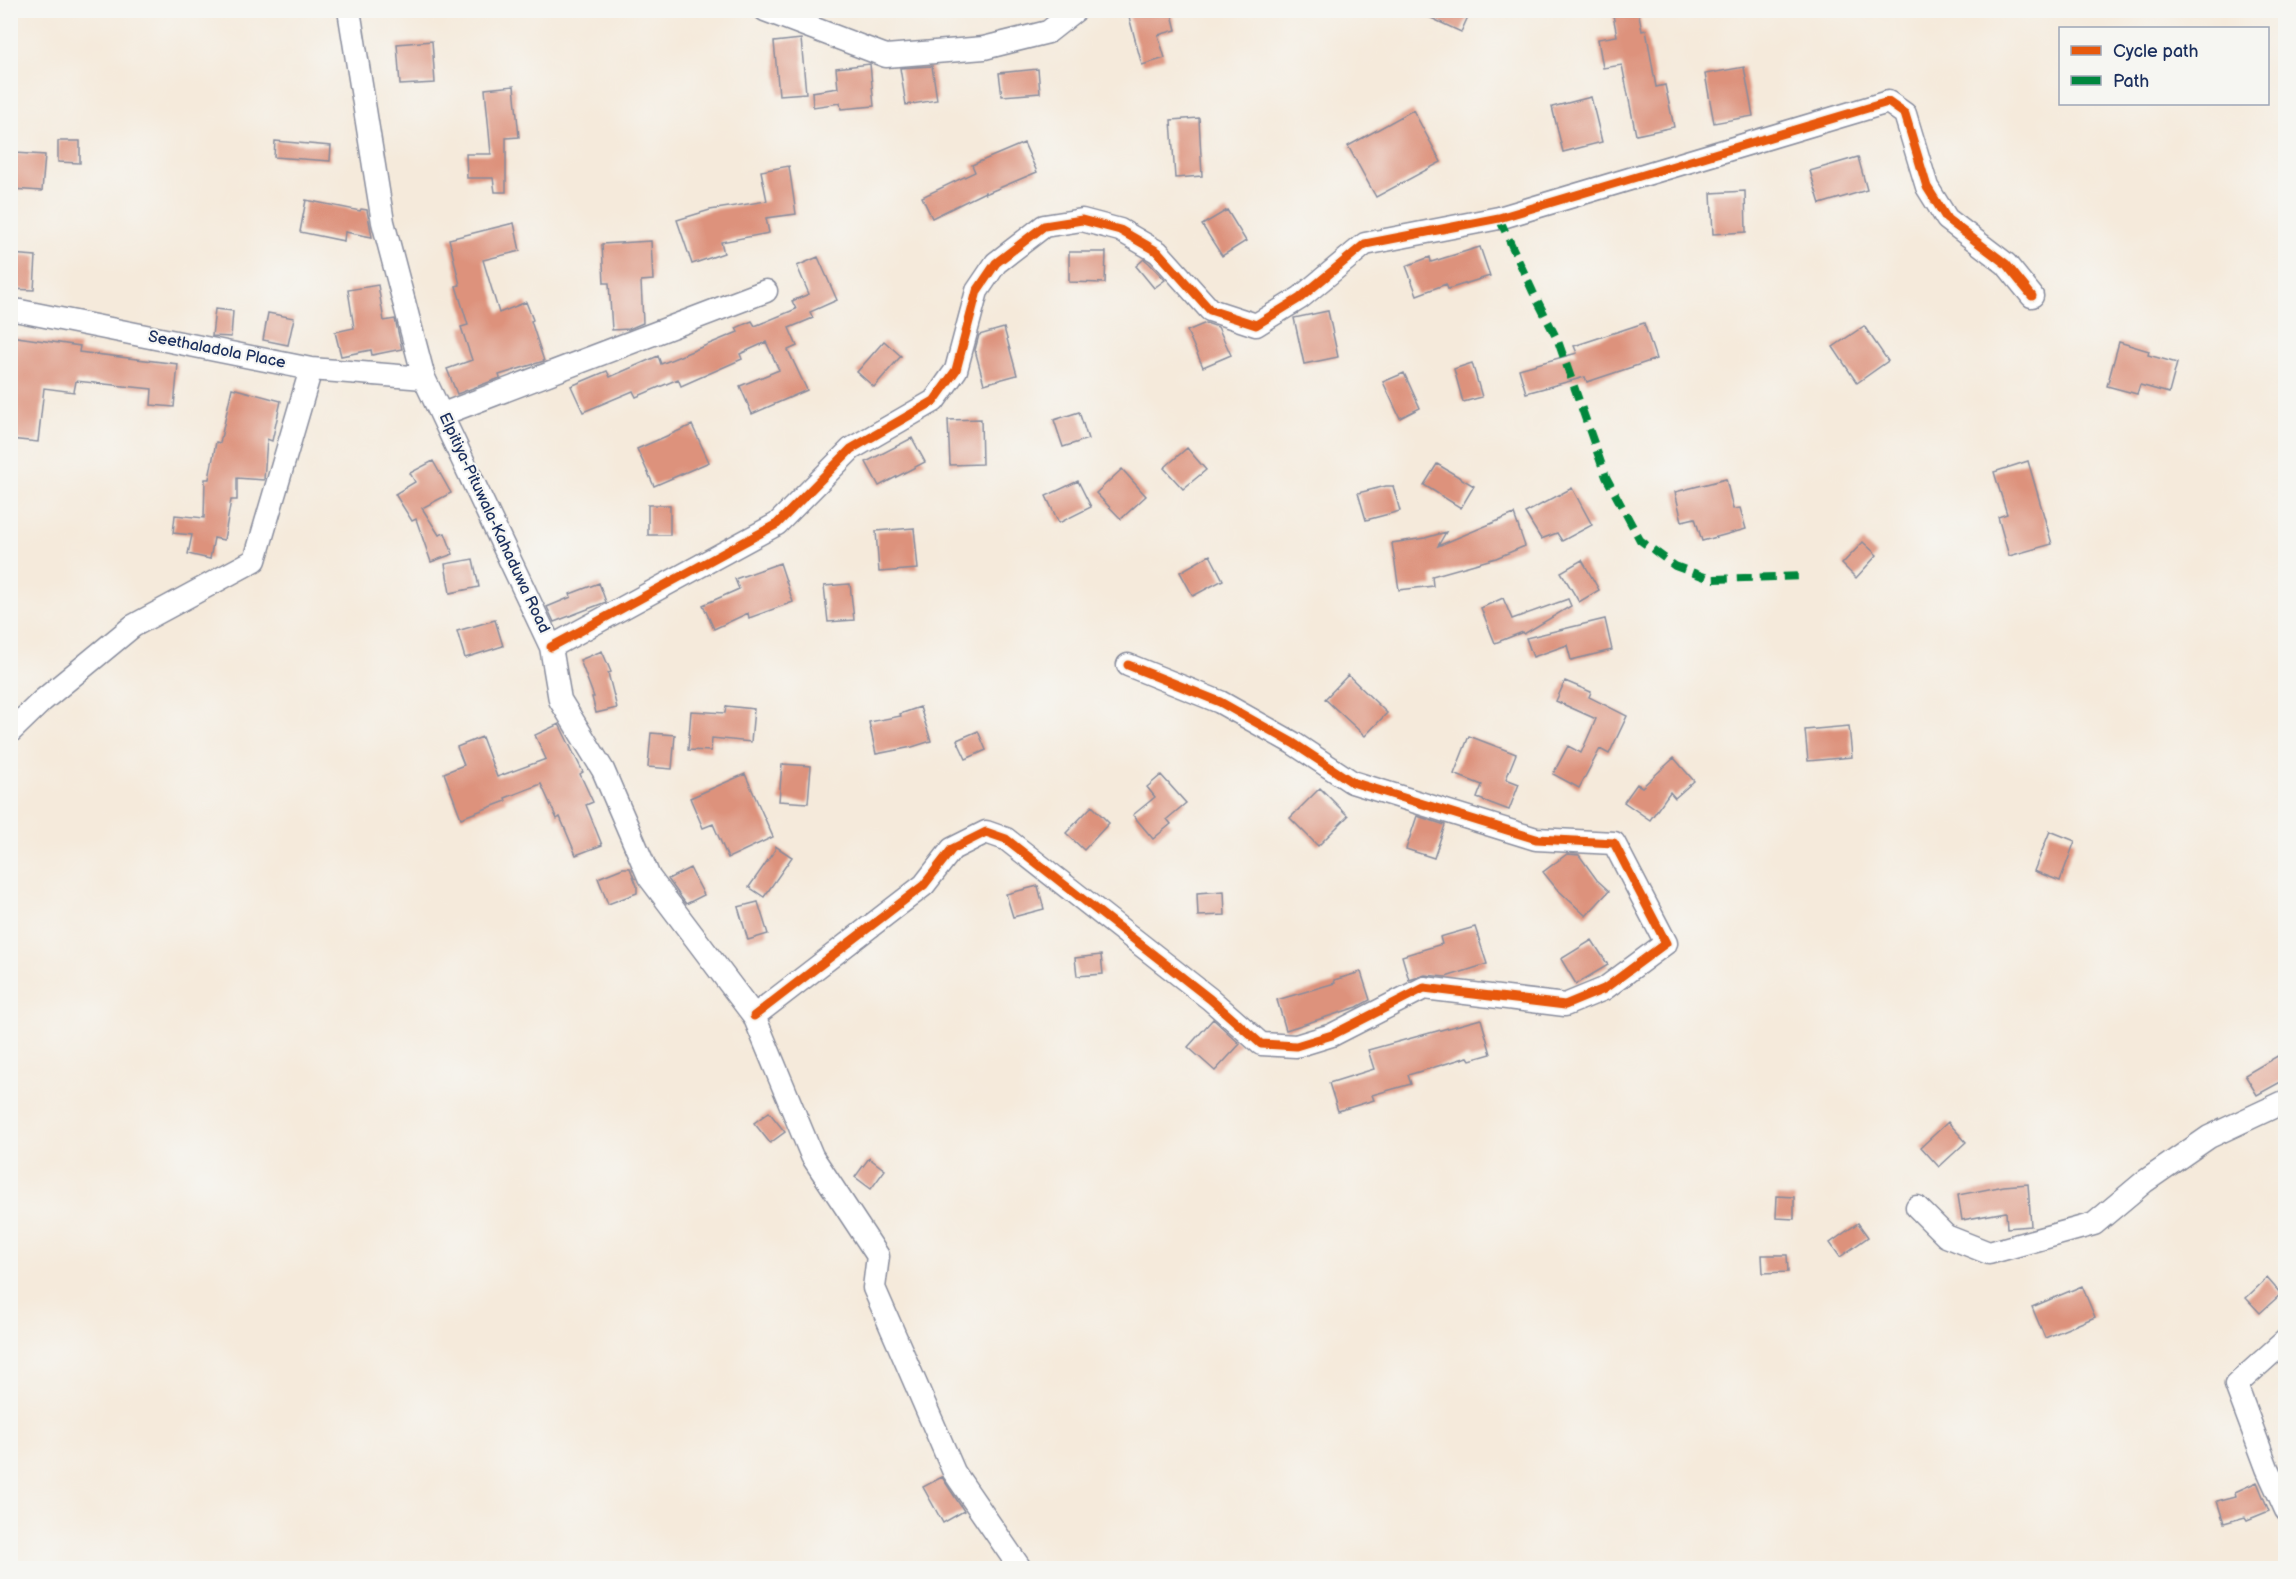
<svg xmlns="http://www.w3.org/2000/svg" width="2296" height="1579" font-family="'Balsamiq Sans',sans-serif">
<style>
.building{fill:#dd927b}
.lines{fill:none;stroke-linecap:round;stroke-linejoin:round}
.minor-casing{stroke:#888c9c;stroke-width:25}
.minor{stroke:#fff;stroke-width:22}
.quiet{stroke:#00873e;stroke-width:8;stroke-dasharray:15 8;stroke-linecap:butt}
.cycleway-casing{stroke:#f6f6f2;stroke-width:13}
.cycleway{stroke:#e8590c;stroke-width:9}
.labels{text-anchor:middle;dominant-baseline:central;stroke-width:4.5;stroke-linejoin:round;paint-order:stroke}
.street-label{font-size:16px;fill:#1b2f5e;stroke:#f6f6f2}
</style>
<rect width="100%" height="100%" fill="#f6f6f2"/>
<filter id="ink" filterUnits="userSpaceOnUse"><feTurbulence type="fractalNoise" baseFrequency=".0167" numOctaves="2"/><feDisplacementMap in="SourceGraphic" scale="12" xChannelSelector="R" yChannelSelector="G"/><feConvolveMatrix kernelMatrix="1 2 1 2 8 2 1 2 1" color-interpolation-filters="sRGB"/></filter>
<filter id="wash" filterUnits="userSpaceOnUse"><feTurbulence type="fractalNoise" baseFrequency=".008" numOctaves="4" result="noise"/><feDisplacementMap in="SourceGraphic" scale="24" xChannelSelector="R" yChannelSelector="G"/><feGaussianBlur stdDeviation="1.35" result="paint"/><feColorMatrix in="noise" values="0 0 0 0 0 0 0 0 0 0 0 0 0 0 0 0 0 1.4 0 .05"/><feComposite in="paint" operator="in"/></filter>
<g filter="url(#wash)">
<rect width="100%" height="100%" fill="#f5eadb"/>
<g id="blocks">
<path class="building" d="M 1155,10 L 1171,10 L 1176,30 L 1158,35 L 1165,58 L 1142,65 L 1129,17 Z
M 1414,10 L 1471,10 L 1461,32 Z
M 1612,10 L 1638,10 L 1642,31 L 1646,30 L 1656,87 L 1665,85 L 1674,127 L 1636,135 L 1622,65 L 1603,68 L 1598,39 L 1617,36 Z
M 801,39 L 806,93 L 779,95 L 774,42 Z
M 432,41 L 435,83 L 400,85 L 397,44 Z
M 870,64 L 874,106 L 841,109 L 840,103 L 813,107 L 812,92 L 838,88 L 836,68 Z
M 932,66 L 937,100 L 906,105 L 900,68 Z
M 1744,67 L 1753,116 L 1714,123 L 1705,74 Z
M 1038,69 L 1040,93 L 1002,96 L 999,73 Z
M 514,86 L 519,137 L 506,138 L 506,192 L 495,192 L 493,178 L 467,178 L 466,154 L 491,154 L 485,89 Z
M 1591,97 L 1602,142 L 1563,152 L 1552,107 Z
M 1413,110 L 1441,162 L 1376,197 L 1348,146 Z
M 1199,118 L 1202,176 L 1175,178 L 1171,120 Z
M 58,141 L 80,141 L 80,163 L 58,162 Z
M 275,141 L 331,146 L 330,161 L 274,157 Z
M 1024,143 L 1037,172 L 985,194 L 985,192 L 932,218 L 922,197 L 975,172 L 972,165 Z
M 15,153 L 45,155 L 42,191 L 12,189 Z
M 1858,157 L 1867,190 L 1820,204 L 1810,171 Z
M 789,166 L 796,214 L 766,218 L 769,233 L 721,242 L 724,253 L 692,264 L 677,220 L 710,210 L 767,201 L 761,171 Z
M 1745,191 L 1746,232 L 1713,234 L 1711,193 Z
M 306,200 L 360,211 L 361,209 L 367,210 L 372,237 L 345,232 L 344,241 L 300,232 Z
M 1227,210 L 1246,241 L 1222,256 L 1202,225 Z
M 514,223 L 520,251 L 483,260 L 499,313 L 526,302 L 533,320 L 531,321 L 544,361 L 499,375 L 500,378 L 457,394 L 447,369 L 472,360 L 461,327 L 468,325 L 456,286 L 460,285 L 449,239 Z
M 651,241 L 653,280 L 641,281 L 643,323 L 629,329 L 612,330 L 609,283 L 604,283 L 602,244 Z
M 1480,247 L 1490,276 L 1448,289 L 1446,284 L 1417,295 L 1406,266 L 1430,257 L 1431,262 Z
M 1069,252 L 1106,252 L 1105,283 L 1069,282 Z
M 10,254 L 36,256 L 34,290 L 10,289 Z
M 818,257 L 837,300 L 810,312 L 813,318 L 789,328 L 797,346 L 788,350 L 807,390 L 752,414 L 740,386 L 779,370 L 766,342 L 740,354 L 742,359 L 681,386 L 678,379 L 636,397 L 633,391 L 583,412 L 571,386 L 607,371 L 610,377 L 658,356 L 661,364 L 738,332 L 736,328 L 752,321 L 755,326 L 796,309 L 792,301 L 809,294 L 797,266 Z
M 1144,259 L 1149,263 L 1165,280 L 1154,288 L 1136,266 Z
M 378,285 L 384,321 L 395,319 L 402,349 L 372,355 L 371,350 L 341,356 L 335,332 L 354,328 L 348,290 Z
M 215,309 L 233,311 L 231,337 L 212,336 Z
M 1328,311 L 1338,357 L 1304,364 L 1294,318 Z
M 268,313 L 294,318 L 288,345 L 263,340 Z
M 1206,323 L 1218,327 L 1231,355 L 1203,367 L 1187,331 Z
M 1644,323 L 1656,359 L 1587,382 L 1585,377 L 1526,393 L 1519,369 L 1577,353 L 1574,346 Z
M 1864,326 L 1888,361 L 1857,383 L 1833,347 Z
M 1004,328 L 1017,375 L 984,384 L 975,350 L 979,335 Z
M 10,336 L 80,346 L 79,352 L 178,364 L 174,407 L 151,405 L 152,389 L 76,381 L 74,392 L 44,388 L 38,442 L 10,439 Z
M 884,341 L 901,356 L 874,387 L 857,372 Z
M 2119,342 L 2149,351 L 2148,355 L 2177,363 L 2169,393 L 2140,385 L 2137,394 L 2107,386 Z
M 1472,363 L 1482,397 L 1463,402 L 1454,369 Z
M 1404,373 L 1420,408 L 1400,418 L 1383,382 Z
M 232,388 L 281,401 L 272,441 L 267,439 L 264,480 L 237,478 L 237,500 L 231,500 L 224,540 L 214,538 L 210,559 L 188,554 L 192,535 L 173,533 L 175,515 L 204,518 L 205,479 L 209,479 L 216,442 L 220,443 Z
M 1079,412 L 1088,439 L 1063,447 L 1054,420 Z
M 981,419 L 982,464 L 950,465 L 948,420 Z
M 692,425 L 709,462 L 654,486 L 637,449 Z
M 912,438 L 925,462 L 879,486 L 866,462 Z
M 1187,448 L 1206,470 L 1183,489 L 1164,468 Z
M 433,461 L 451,493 L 422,508 L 439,535 L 445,533 L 453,554 L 431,562 L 416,519 L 412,521 L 395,494 L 415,482 L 410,473 Z
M 2028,461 L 2052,544 L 2009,556 L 1998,517 L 2007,514 L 1994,472 Z
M 1437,464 L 1474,486 L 1461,508 L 1424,485 Z
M 1122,469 L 1146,496 L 1121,519 L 1096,493 Z
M 1726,479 L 1733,509 L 1740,508 L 1746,529 L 1702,541 L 1695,518 L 1682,521 L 1675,492 Z
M 1078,481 L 1091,507 L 1059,523 L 1046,496 Z
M 1386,486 L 1393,486 L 1400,511 L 1366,520 L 1358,493 Z
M 1572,488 L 1592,525 L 1562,541 L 1557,533 L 1541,539 L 1525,513 Z
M 648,505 L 670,505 L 670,535 L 648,535 Z
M 1514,514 L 1525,546 L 1496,558 L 1432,576 L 1433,586 L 1399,590 L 1392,543 L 1425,538 L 1446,532 L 1438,546 Z
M 914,528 L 918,569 L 879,572 L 876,531 Z
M 1863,542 L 1877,555 L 1856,578 L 1842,564 Z
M 1210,555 L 1223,580 L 1193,596 L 1180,572 Z
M 473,559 L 479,587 L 450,593 L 445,564 Z
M 1582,560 L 1599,590 L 1579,602 L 1561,572 Z
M 780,563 L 793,602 L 749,618 L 748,613 L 714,629 L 703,605 L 739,589 L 735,579 Z
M 599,583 L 606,602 L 554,622 L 547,607 L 571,597 L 570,594 Z
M 850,584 L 854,620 L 828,622 L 824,586 Z
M 1503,598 L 1512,619 L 1568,599 L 1571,606 L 1524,634 L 1523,632 L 1495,643 L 1481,608 Z
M 1605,619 L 1612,650 L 1571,660 L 1567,645 L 1533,657 L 1526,638 Z
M 495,620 L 503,646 L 465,658 L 457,631 Z
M 602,651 L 611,672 L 608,673 L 617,708 L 596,713 L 592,697 L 594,697 L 580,660 Z
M 1348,675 L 1387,713 L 1365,736 L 1325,699 Z
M 1565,681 L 1591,692 L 1589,697 L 1627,716 L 1609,754 L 1600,749 L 1579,788 L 1553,774 L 1568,746 L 1581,753 L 1596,719 L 1556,701 Z
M 726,706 L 754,709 L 751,742 L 712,738 L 711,751 L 688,750 L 691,711 L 725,713 Z
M 920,707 L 931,741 L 912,747 L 876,754 L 869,722 L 901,716 L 900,714 Z
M 559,724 L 583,772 L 580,774 L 593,802 L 586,805 L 602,845 L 576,855 L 560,817 L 557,819 L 541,784 L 505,798 L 506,801 L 461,818 L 444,773 L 464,765 L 457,747 L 482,737 L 497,777 L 546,759 L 535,735 Z
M 1849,726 L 1852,757 L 1808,761 L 1805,730 Z
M 978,731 L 986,750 L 966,759 L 957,740 Z
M 651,733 L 675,735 L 672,769 L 648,767 Z
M 1469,736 L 1516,754 L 1506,779 L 1519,784 L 1509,810 L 1477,798 L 1482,785 L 1454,774 Z
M 1674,758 L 1694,781 L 1675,798 L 1670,792 L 1650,820 L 1624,802 L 1637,784 L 1642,787 Z
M 782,764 L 811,766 L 808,803 L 779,801 Z
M 745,774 L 773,837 L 728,858 L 713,824 L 703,828 L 690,798 Z
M 1161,775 L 1186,803 L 1167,819 L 1171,824 L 1153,839 L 1133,815 L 1155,797 L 1147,787 Z
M 1320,788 L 1348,816 L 1318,846 L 1290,818 Z
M 1092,806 L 1109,823 L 1084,850 L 1066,833 Z
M 1417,816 L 1445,825 L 1434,858 L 1406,849 Z
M 2050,831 L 2075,841 L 2060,881 L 2034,871 Z
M 775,846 L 792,857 L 764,897 L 749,887 L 775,850 Z
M 1567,854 L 1579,855 L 1597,880 L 1609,891 L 1586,916 L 1556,888 L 1543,872 Z
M 623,868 L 630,868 L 637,886 L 637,893 L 608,904 L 598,878 Z
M 690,868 L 704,895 L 686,904 L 668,879 Z
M 1038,886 L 1044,909 L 1013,917 L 1006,894 Z
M 1224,891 L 1225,915 L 1198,916 L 1197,893 Z
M 758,902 L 768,934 L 748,940 L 738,907 Z
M 1475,927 L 1487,964 L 1446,977 L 1425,975 L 1409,980 L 1402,956 L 1442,944 L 1440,937 Z
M 1592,940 L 1608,965 L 1576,984 L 1561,959 Z
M 1101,955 L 1103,974 L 1077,976 L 1075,958 Z
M 1361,972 L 1370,1000 L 1357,1007 L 1286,1030 L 1277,1000 L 1335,983 L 1334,980 Z
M 1213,1019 L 1240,1044 L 1215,1071 L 1188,1047 Z
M 1481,1019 L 1491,1054 L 1470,1060 L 1468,1057 L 1408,1075 L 1411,1084 L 1372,1095 L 1374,1100 L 1338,1111 L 1329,1083 L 1374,1069 L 1368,1050 Z
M 2286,1051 L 2286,1079 L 2257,1095 L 2245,1075 Z
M 769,1112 L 785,1132 L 770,1143 L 754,1123 Z
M 1948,1122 L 1966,1142 L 1939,1167 L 1921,1147 Z
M 869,1158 L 885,1170 L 871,1189 L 855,1177 Z
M 2028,1184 L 2031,1226 L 2007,1228 L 2006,1212 L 1962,1220 L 1958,1195 L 2004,1186 Z
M 1777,1196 L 1794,1197 L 1794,1219 L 1776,1218 Z
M 1858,1223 L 1868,1237 L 1840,1257 L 1830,1243 Z
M 1762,1255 L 1787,1255 L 1788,1272 L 1763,1273 Z
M 2267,1278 L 2281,1294 L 2260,1313 L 2246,1298 Z
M 2082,1286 L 2095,1317 L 2045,1338 L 2032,1307 Z
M 942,1477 L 964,1511 L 943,1523 L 923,1487 Z
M 2257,1482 L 2269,1511 L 2247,1520 L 2245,1517 L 2224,1523 L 2217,1501 L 2236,1496 L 2235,1492 Z"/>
</g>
</g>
<g filter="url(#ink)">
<use href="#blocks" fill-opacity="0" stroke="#888c9c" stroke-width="1.5"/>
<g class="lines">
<defs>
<path id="minor" d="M 349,10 L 383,222 L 424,378 L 551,647 L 560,700 L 603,770 L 649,877 L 754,1016 L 812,1156 L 878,1256 L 874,1288 L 954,1472 L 1020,1568
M 765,10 L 886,56 L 984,48 L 1048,32 L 1076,10
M 10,309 L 311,369 L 424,378
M 443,414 L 766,291
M 551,647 L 777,524 L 851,449 L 934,401 L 956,370 L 977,291 L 996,263 L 1044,226 L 1082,220 L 1120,230 L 1158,252 L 1210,310 L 1256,325 L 1300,298 L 1365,244 L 1499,218 L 1888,102 L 1905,114 L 1927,187 L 1947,219 L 2006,264 L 2032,296
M 10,732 L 42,701 L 133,626 L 255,560 L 311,369
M 754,1016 L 924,885 L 952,849 L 986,832 L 1006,839 L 1210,999 L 1261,1044 L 1296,1046 L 1332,1035 L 1424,988 L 1565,1005 L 1604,989 L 1666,943 L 1614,843 L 1536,839 L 1352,782 L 1293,743 L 1220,702 L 1128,665
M 1917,1207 L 1946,1236 L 1989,1253 L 2094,1224 L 2144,1182 L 2209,1137 L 2286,1101
M 2286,1340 L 2236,1385 L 2267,1468 L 2286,1510"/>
</defs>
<use href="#minor" class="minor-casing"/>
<use href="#minor" class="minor"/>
<path class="quiet" d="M 1499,218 L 1533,292 L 1558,341 L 1606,477 L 1640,540 L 1675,566 L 1710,579 L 1805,576"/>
<defs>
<path id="cycleway" d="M 551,647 L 777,524 L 851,449 L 934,401 L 956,370 L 977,291 L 996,263 L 1044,226 L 1082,220 L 1120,230 L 1158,252 L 1210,310 L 1256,325 L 1300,298 L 1365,244 L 1499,218 L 1888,102 L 1905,114 L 1927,187 L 1947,219 L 2006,264 L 2032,296
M 754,1016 L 924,885 L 952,849 L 986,832 L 1006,839 L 1210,999 L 1261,1044 L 1296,1046 L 1332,1035 L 1424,988 L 1565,1005 L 1604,989 L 1666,943 L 1614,843 L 1536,839 L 1352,782 L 1293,743 L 1220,702 L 1128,665"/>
</defs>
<use href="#cycleway" class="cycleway-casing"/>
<use href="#cycleway" class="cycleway"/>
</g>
</g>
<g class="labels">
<g class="street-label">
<text transform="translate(217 350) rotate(11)">Seethaladola Place</text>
<text transform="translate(494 523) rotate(65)">Elpitiya-Pituwala-Kahaduwa Road</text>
</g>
</g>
<rect width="2296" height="1579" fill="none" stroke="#f6f6f2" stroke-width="36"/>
<rect x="2059" y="27" width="210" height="78" fill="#f6f6f2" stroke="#9ea6b7" stroke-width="1.5"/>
<rect x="2071" y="46" width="30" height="9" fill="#e8590c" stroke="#9ea6b7" stroke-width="1.5"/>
<text x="2113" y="57" font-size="18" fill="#1b2f5e">Cycle path</text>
<rect x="2071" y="76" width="30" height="9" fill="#00873e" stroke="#9ea6b7" stroke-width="1.5"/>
<text x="2113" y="87" font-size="18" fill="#1b2f5e">Path</text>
</svg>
